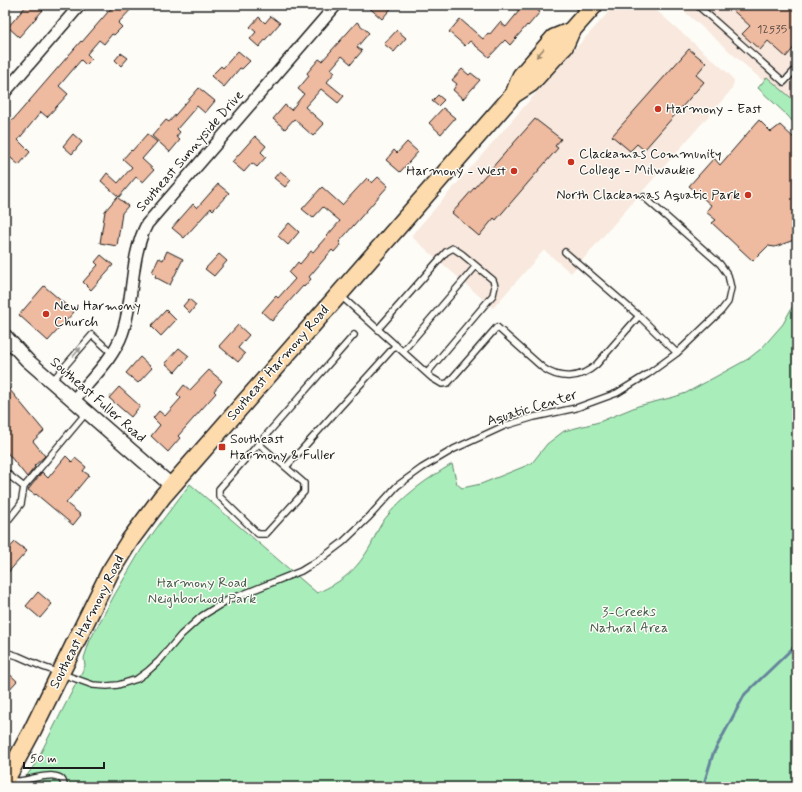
<svg xmlns="http://www.w3.org/2000/svg" width="802" height="792" font-family="Mynerve,sans-serif">
<style>
.built{fill:#f8e8dd}
.green{fill:#a9eeba;stroke:#62856b}
.lines{fill:none;stroke-linecap:round;stroke-linejoin:round}
.stream{stroke:#65849c;stroke-width:3}
.building{fill:#eebaa0;stroke:#1c1c1c}
.service-casing{stroke:#1c1c1c;stroke-width:8}
.minor-casing{stroke:#1c1c1c;stroke-width:14}
.tertiary-casing{stroke:#1c1c1c;stroke-width:16}
.primary-casing{stroke:#1c1c1c;stroke-width:20}
.service{stroke:#fdfcf7;stroke-width:5.5}
.minor{stroke:#fdfcf7;stroke-width:11}
.tertiary{stroke:#fdfcf7;stroke-width:13}
.primary{stroke:#fddbac;stroke-width:17}
.oneway{fill:#98856b}
.oneway2{fill:#989794}
.poi-dot{fill:#c8321e;stroke:#fdfcf7;stroke-width:1.5}
.labels{text-anchor:middle;dominant-baseline:central;stroke-width:3;stroke-linejoin:round;paint-order:stroke}
.number-label{font-size:12px;fill:#50443d}
.poi-label{font-size:14px;fill:#1c1c1c;stroke:#fdfcf7;text-anchor:start}
.street-label{font-size:14px;fill:#1c1c1c;stroke:#fdfcf7}
.park-label{font-size:14px;fill:#465b4b;stroke:#fdfcf7}
</style>
<rect width="100%" height="100%" fill="#fdfcf7"/>
<filter id="ink" filterUnits="userSpaceOnUse"><feTurbulence type="fractalNoise" baseFrequency=".025" numOctaves="2"/><feDisplacementMap in="SourceGraphic" scale="8" xChannelSelector="R" yChannelSelector="G"/><feConvolveMatrix kernelMatrix="1 2 1 2 8 2 1 2 1" color-interpolation-filters="sRGB"/></filter>
<g filter="url(#ink)">
<path class="built" d="M 615,5 L 650,5 L 729,74 L 734,81 L 732,89 L 571,273 L 544,250 L 493,308 L 411,236 L 557,69 Z
M 677,5 L 797,5 L 797,111 Z"/>
<path class="green" d="M 767,77 L 797,103 L 797,127 L 788,116 L 758,88 Z
M 797,298 L 797,787 L 19,787 L 35,764 L 85,666 L 84,658 L 90,640 L 115,594 L 141,550 L 161,522 L 190,484 L 317,593 C 343,581 356,571 371,545 C 375,537 378,528 384,520 C 402,496 427,479 452,464 L 457,484 L 462,488 L 481,484 L 523,467 L 532,463 L 547,444 L 564,431 L 599,422 L 638,406 L 674,397 L 686,393 L 748,359 L 762,348 L 783,324 Z"/>
<g class="lines">
<path class="stream" d="M 703,787 L 713,754 L 745,694 L 797,644"/>
</g>
<path class="building" d="M 27,5 L 37,5 L 43,10 L 19,37 L 8,27 Z
M 114,5 L 135,5 L 118,23 L 122,27 L 114,35 L 112,34 L 104,44 L 99,40 L 87,54 L 92,59 L 86,65 L 81,60 L 59,86 L 68,94 L 47,117 L 41,112 L 18,140 L 30,152 L 19,165 L 5,153 L 5,129 L 81,41 L 82,42 Z
M 366,5 L 394,5 L 382,19 Z
M 512,5 L 541,5 L 537,10 L 540,12 L 528,26 L 527,25 L 510,45 L 505,40 L 489,57 L 470,41 L 465,46 L 449,32 L 460,19 L 483,39 L 488,33 L 490,34 L 500,22 L 506,27 L 519,11 Z
M 727,5 L 797,5 L 797,44 L 786,57 L 768,41 L 760,50 L 742,34 L 750,26 Z
M 271,16 L 280,23 L 259,47 L 250,39 L 256,32 L 250,27 L 259,17 L 265,23 Z
M 357,22 L 369,33 L 357,47 L 362,51 L 351,64 L 342,56 L 331,69 L 335,72 L 327,82 L 344,96 L 338,103 L 321,89 L 305,107 L 324,124 L 313,136 L 294,119 L 285,129 L 273,119 L 285,105 L 291,110 L 304,94 L 298,89 L 309,76 L 307,73 L 319,59 L 322,61 Z
M 397,30 L 406,38 L 394,52 L 384,44 Z
M 689,49 L 706,63 L 696,75 L 704,82 L 644,150 L 637,144 L 630,151 L 612,136 Z
M 238,51 L 250,61 L 242,69 L 240,68 L 224,87 L 211,76 L 221,66 L 223,68 Z
M 121,53 L 128,58 L 121,66 L 115,60 Z
M 462,69 L 469,75 L 471,73 L 480,80 L 463,99 L 453,90 L 457,84 L 452,80 Z
M 199,88 L 215,101 L 205,113 L 197,106 L 177,129 L 180,132 L 176,137 L 180,140 L 170,152 L 152,136 L 166,120 L 169,122 Z
M 438,95 L 444,100 L 438,106 L 432,101 Z
M 443,108 L 455,118 L 441,134 L 429,123 Z
M 535,119 L 561,139 L 555,146 L 558,148 L 496,220 L 494,218 L 479,236 L 452,213 Z
M 759,120 L 771,132 L 780,125 L 797,141 L 797,236 L 794,240 L 775,247 L 768,246 L 753,261 L 712,223 L 716,220 L 706,212 L 711,205 L 689,186 L 714,158 L 720,165 Z
M 73,134 L 82,142 L 72,154 L 63,146 Z
M 147,134 L 157,142 L 142,159 L 154,170 L 143,182 L 136,177 L 119,197 L 101,181 L 107,173 L 118,183 L 132,167 L 123,159 L 131,150 L 132,151 Z
M 255,136 L 266,146 L 261,152 L 266,157 L 257,167 L 252,163 L 244,172 L 232,162 Z
M 407,142 L 418,152 L 400,172 L 386,160 L 394,150 L 397,153 Z
M 280,171 L 291,180 L 285,187 L 274,178 Z
M 378,177 L 388,186 L 339,242 L 341,244 L 334,252 L 332,250 L 309,277 L 311,279 L 304,287 L 303,286 L 272,321 L 262,312 L 276,296 L 278,298 L 295,279 L 289,273 L 298,262 L 300,264 L 311,251 L 313,252 L 340,221 L 323,207 L 313,218 L 302,209 L 322,187 L 342,205 L 367,178 L 372,183 Z
M 218,184 L 229,193 L 213,210 L 211,208 L 184,238 L 172,228 L 193,204 L 197,208 Z
M 117,197 L 128,206 L 122,213 L 117,246 L 100,243 L 105,211 Z
M 289,223 L 299,232 L 288,245 L 278,236 Z
M 167,251 L 183,259 L 170,285 L 155,277 L 156,274 L 152,272 L 159,258 L 163,260 Z
M 219,254 L 227,261 L 214,276 L 205,269 Z
M 101,255 L 113,265 L 91,290 L 83,282 L 98,265 L 95,262 Z
M 44,286 L 74,312 L 48,341 L 19,315 Z
M 189,299 L 196,305 L 190,313 L 183,306 Z
M 166,310 L 176,320 L 161,336 L 151,326 Z
M 238,325 L 249,335 L 238,348 L 245,354 L 238,362 L 219,346 Z
M 179,348 L 189,356 L 175,372 L 165,363 Z
M 140,357 L 152,368 L 138,383 L 126,373 Z
M 209,370 L 222,381 L 214,391 L 216,393 L 178,436 L 180,438 L 168,452 L 151,436 L 160,425 L 153,418 L 159,411 L 165,416 L 181,398 L 177,394 L 184,385 L 190,390 Z
M 5,384 L 44,431 L 33,441 L 45,456 L 34,466 L 35,467 L 27,477 L 5,450 Z
M 119,387 L 140,406 L 131,417 L 109,398 Z
M 66,456 L 72,462 L 75,458 L 86,467 L 83,471 L 89,475 L 66,503 L 81,515 L 73,525 L 36,494 L 35,495 L 28,490 L 42,472 L 48,478 Z
M 15,542 L 27,551 L 5,576 L 5,553 Z
M 38,592 L 52,604 L 40,618 L 26,606 Z
M 5,670 L 17,681 L 5,694 Z"/>
<g class="lines">
<defs>
<path id="service" d="M 697,5 L 784,82 L 797,68
M 565,252 L 639,316 L 677,353
M 341,296 L 432,378 L 442,384 L 448,383 L 497,327 L 543,368 C 560,380 580,379 596,365 L 639,316
M 378,329 L 446,252 L 453,248 L 462,254 L 493,280 L 495,286 L 493,295 L 427,373
M 403,351 L 476,266
M 52,381 L 92,335 L 112,353
M 259,444 L 304,483 L 304,492 L 266,534 L 258,534 L 219,496 L 219,489 L 354,335
M 286,467 L 396,345
M 5,472 L 24,487
M 5,524 L 21,504 L 24,487 L 87,412
M 5,652 L 18,656 L 43,667 L 93,685 L 107,686 L 118,685 L 137,679 L 148,671 L 159,661 L 181,635 L 202,616 L 226,601 L 301,571 L 322,558 L 343,542 L 369,517 L 397,486 L 422,468 L 454,449 L 504,426 L 534,417 L 576,408 L 617,393 L 648,374 L 677,353 L 721,311 L 728,302 L 731,288 L 728,275 L 720,264 L 644,197
M 9,779 C 12,780 15,781 18,781 C 29,781 65,766 64,787"/>
<path id="minor" d="M 5,92 L 80,5
M 74,400 C 91,379 113,359 122,334 C 135,298 129,258 147,224 L 336,5"/>
<path id="tertiary" d="M 5,336 L 27,360 L 172,486"/>
<path id="primary" d="M 514,94 L 521,76 L 554,38 L 571,31
M 5,781 L 32,731 L 110,572 L 130,540 L 162,497 L 514,94 L 531,83 L 560,51 L 564,47 L 571,31 L 594,5"/>
</defs>
<use href="#service" class="service-casing"/>
<use href="#minor" class="minor-casing"/>
<use href="#tertiary" class="tertiary-casing"/>
<use href="#primary" class="primary-casing"/>
<use href="#service" class="service"/>
<use href="#minor" class="minor"/>
<use href="#tertiary" class="tertiary"/>
<use href="#primary" class="primary"/>
</g>
<defs><path id="oneway-solid" d="M-6-.8H1V-3.2L6.5 0L1 3.2V.8H-6Z"/></defs>
<use class="oneway" href="#oneway-solid" transform="translate(540 53) rotate(131)"/>
<use class="oneway2" href="#oneway-solid" transform="translate(77 352) rotate(-49)"/>
</g>
<g class="poi-dot">
<circle cx="658" cy="109" r="4"/>
<circle cx="571" cy="162" r="4"/>
<circle cx="514" cy="171" r="4"/>
<circle cx="748" cy="195" r="4"/>
<circle cx="46" cy="314" r="4"/>
<rect x="218" y="443" width="8" height="8" rx="2"/>
</g>
<g class="labels">
<g class="number-label">
<text x="772" y="30">12535</text>
</g>
<g class="poi-label">
<text x="666" y="109">Harmony - East</text>
<text x="579" y="154">Clackamas Community<tspan x="579" dy="16">College - Milwaukie</tspan></text>
<text x="506" y="171" text-anchor="end">Harmony - West</text>
<text x="740" y="195" text-anchor="end">North Clackamas Aquatic Park</text>
<text x="54" y="306">New Harmony<tspan x="54" dy="16">Church</tspan></text>
<text x="230" y="439">Southeast<tspan x="230" dy="16">Harmony &amp; Fuller</tspan></text>
</g>
<g class="street-label">
<text transform="translate(190 151) rotate(-49)">Southeast Sunnyside Drive</text>
<text transform="translate(278 363) rotate(-49)">Southeast Harmony Road</text>
<text transform="translate(98 400) rotate(41)">Southeast Fuller Road</text>
<text transform="translate(532 408) rotate(-17)">Aquatic Center</text>
<text transform="translate(87 622) rotate(-63)">Southeast Harmony Road</text>
</g>
<g class="park-label">
<text x="202" y="583">Harmony Road<tspan x="202" dy="16">Neighborhood Park</tspan></text>
<text x="629" y="612">3-Creeks<tspan x="629" dy="16">Natural Area</tspan></text>
</g>
</g>
<rect width="802" height="792" fill="none" stroke="#fdfcf7" stroke-width="20"/>
<rect x="10" y="10" width="782" height="772" fill="none" stroke="#1c1c1c" stroke-width="1.5" filter="url(#ink)"/>
<path d="M24 762v6h80v-6" fill="none" stroke="#1c1c1c" stroke-width="2"/>
<text x="30" y="762" font-size="12" fill="#1c1c1c" stroke="#fdfcf7" stroke-width="3" paint-order="stroke">50 m</text>
</svg>
